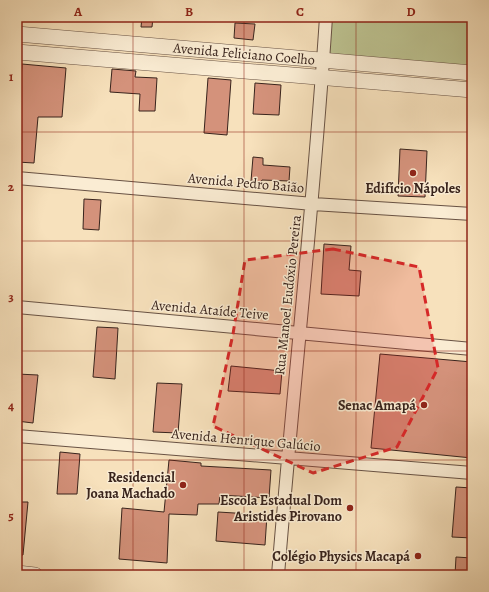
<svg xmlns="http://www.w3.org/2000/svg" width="489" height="592" font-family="Alegreya,serif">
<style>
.green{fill:#bdc391;stroke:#7a7356}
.building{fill:#d4927b;stroke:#38231c}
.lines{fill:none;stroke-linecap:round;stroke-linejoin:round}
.minor-casing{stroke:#685244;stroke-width:14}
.tertiary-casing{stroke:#685244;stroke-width:16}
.minor{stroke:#faecd3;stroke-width:12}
.tertiary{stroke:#faecd3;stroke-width:15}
.marked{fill:#d62828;fill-opacity:0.2;stroke:#d62828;stroke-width:3;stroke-dasharray:8 5;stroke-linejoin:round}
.grid{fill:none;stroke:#8f2418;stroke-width:1;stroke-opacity:0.55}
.poi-dot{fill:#8f2418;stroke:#faecd3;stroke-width:1.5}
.labels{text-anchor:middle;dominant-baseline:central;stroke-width:3;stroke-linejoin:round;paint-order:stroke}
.street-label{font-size:14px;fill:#38231c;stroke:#faecd3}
.poi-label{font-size:14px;font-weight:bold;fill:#38231c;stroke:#faecd3;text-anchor:end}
.neatline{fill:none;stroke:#8f2418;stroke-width:1.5}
.grid-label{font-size:13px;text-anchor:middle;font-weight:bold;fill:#8f2418}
</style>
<rect width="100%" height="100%" fill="#f7e1bc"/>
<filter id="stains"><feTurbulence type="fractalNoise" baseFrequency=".005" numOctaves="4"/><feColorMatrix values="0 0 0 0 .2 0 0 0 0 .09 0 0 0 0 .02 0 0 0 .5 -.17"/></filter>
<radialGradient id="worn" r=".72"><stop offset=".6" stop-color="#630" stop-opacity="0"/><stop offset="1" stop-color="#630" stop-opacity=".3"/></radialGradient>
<path class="green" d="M 330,17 L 472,17 L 472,72 L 327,60 Z"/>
<path class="building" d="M 142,17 L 153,17 L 152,27 L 141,27 Z
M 235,23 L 255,24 L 253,40 L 234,38 Z
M 22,64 L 66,68 L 62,117 L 38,117 L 34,163 L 17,162 L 17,111 L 19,111 Z
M 112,69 L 136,71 L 135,77 L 157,78 L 155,111 L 139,111 L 140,94 L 110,92 Z
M 208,78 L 231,80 L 227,135 L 204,133 Z
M 255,83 L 281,85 L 279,115 L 253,114 Z
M 400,149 L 427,151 L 425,197 L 398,196 Z
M 253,157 L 263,158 L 263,165 L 290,167 L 289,181 L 262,180 L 261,182 L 251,181 Z
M 84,199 L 101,200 L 99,230 L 83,229 Z
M 324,244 L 351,246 L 349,270 L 361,271 L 359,296 L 321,294 Z
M 97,327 L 118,328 L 115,379 L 93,377 Z
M 380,354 L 472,362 L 472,458 L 371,448 Z
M 231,366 L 282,371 L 280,394 L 228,391 Z
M 17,374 L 38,375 L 33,423 L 17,421 Z
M 157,383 L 182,384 L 178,433 L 153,432 Z
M 60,452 L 80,454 L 77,494 L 57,494 Z
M 169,460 L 201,463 L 201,466 L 271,470 L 269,498 L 220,495 L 219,504 L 198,504 L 197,515 L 169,514 L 167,563 L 119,559 L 122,508 L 164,512 Z
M 456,487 L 472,488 L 472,538 L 452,537 Z
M 17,502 L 28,502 L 23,555 L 17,555 Z
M 218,512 L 267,515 L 265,545 L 216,541 Z
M 456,557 L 472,558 L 472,575 L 455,575 Z"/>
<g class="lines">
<defs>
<path id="minor" d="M 17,178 L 313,204 L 472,214
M 17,307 L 472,349
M 17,436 L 472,473
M 278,575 C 293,389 314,203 326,17"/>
<path id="tertiary" d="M 17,34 L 472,73
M 17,52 L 472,90
M 17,573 L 35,575"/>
</defs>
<use href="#minor" class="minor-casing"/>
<use href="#tertiary" class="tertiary-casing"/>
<use href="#minor" class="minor"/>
<use href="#tertiary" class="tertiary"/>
</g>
<path class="marked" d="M 333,249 L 419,267 L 438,368 L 397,447 L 313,473 L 213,426 L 233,334 L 245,260 Z"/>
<path class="grid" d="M 133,17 L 133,575M 244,17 L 244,575M 356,17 L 356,575M 17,132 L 472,132M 17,241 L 472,241M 17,351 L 472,351M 17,460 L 472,460"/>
<g class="poi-dot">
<circle cx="413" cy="173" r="4"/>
<circle cx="424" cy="405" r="4"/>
<circle cx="183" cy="485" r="4"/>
<circle cx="350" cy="508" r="4"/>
<circle cx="418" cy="556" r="4"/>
</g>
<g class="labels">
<g class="street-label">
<text transform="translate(244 54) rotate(5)">Avenida Feliciano Coelho</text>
<text transform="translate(246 183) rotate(5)">Avenida Pedro Baião</text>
<text transform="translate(288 295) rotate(-84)">Rua Manoel Eudóxio Pereira</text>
<text transform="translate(210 310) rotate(5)">Avenida Ataíde Teive</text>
<text transform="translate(246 440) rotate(5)">Avenida Henrique Galúcio</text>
</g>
<g class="poi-label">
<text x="413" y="188" text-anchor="middle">Edifício Nápoles</text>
<text x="416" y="405">Senac Amapá</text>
<text x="175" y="477">Residencial<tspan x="175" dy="16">Joana Machado</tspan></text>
<text x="342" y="500">Escola Estadual Dom<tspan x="342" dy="16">Aristides Pirovano</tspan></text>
<text x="410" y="556">Colégio Physics Macapá</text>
</g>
</g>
<rect width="489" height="592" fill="none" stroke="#f7e1bc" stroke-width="44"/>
<rect x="22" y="22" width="445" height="548" class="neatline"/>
<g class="grid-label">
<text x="78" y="16">A</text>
<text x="189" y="16">B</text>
<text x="300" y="16">C</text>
<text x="411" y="16">D</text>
<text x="11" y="81">1</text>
<text x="11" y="191">2</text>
<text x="11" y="301">3</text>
<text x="11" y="410">4</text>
<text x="11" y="520">5</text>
</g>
<rect width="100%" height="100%" filter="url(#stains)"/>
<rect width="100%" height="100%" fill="url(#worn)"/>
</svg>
